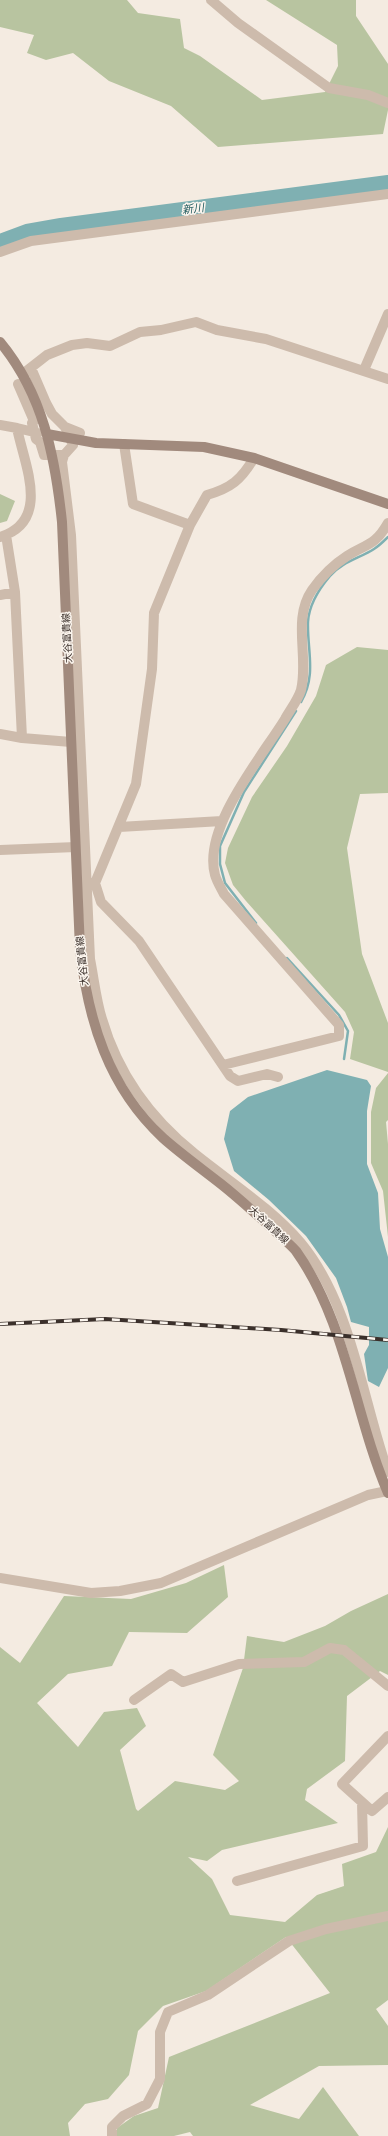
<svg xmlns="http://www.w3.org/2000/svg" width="388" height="2136" font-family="'DejaVu Sans','Noto Sans JP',sans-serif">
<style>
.green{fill:#b8c4a0}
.water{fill:#7fb0b2}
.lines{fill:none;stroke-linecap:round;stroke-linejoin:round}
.stream{stroke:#7fb0b2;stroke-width:2.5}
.river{stroke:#7fb0b2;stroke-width:16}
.street{stroke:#cdbbac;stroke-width:10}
.secondary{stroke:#a18a7d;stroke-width:10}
.rail-casing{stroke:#3b302b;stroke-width:4}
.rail{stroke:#fbf5ee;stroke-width:2.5;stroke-dasharray:8;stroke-linecap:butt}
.labels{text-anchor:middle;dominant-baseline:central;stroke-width:3;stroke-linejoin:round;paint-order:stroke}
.street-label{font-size:10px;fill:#3b302b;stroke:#fbf5ee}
.water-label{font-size:11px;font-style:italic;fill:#1f5a5e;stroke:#fbf5ee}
</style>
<rect width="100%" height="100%" fill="#f4ebe1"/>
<path class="green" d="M 0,0 L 127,0 L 138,13 L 180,19 L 184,48 L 200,56 L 262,100 L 325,92 L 338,66 L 337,45 L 266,0 L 356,0 L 356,16 L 388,64 L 388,110 L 383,134 L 218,147 L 171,106 L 109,81 L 73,53 L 46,60 L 27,53 L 34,35 L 0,27 Z
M 0,494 L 15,501 L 7,521 L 0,523 Z
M 357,647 L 388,650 L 388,793 L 360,794 L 347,848 L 362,954 L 388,1023 L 388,1072 L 350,1059 L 354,1032 L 345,1012 L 246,901 L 233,885 L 225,863 L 228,848 L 252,797 L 287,746 L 316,696 L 326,665 Z
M 388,1073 L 388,1120 L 386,1122 L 388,1144 L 388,1237 L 383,1191 L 371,1163 L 371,1112 L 376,1088 Z
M 224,1565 L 228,1597 L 187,1633 L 129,1632 L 112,1666 L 68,1674 L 37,1703 L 78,1747 L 104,1712 L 137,1708 L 146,1726 L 120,1750 L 136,1809 L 138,1811 L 175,1781 L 225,1790 L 239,1781 L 213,1755 L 243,1668 L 247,1636 L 284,1642 L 325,1626 L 351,1611 L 388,1594 L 388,1675 L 380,1671 L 347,1696 L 345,1761 L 307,1789 L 305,1800 L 338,1823 L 222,1850 L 207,1861 L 188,1857 L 212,1879 L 230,1915 L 285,1922 L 317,1895 L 344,1886 L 342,1864 L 376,1852 L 388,1827 L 388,2000 L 376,2009 L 388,2026 L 388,2065 L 319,2066 L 250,2105 L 299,2119 L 323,2087 L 359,2136 L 193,2136 L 190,2132 L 174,2136 L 117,2136 L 117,2128 L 134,2116 L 158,2108 L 169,2057 L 330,1993 L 286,1937 L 206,1991 L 163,2006 L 138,2031 L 129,2075 L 108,2099 L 85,2104 L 68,2123 L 70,2136 L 0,2136 L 0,1647 L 20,1663 L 64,1596 L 131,1599 L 186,1583 Z"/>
<path class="water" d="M 327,1070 L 367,1080 L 371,1086 L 367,1111 L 367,1164 L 378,1193 L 380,1229 L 388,1257 L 388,1368 L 379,1387 L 368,1381 L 364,1354 L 369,1345 L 369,1327 L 351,1322 L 347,1307 L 336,1278 L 306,1236 L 269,1200 L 234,1171 L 224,1139 L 230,1111 L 248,1097 Z"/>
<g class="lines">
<path class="stream" d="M 301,702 C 317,675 307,650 308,622 C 309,604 319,589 330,576 C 342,562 360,558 374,549 C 379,546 384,541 388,537
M 256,923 L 225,883 L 220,864 L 220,846 L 244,792 L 296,711
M 287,958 L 339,1015 L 348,1031 L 344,1059"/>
<path class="river" d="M 0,242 L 27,232 L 61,226 L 388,183"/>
<path class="street" d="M 211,0 L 238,23 L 329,88 L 368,95 L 388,103
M 0,252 L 31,241 L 388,194
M 364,370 L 388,314
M 24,373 L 47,355 L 72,345 L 87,343 L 110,346 L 140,332 L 161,330 L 196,322 L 217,330 L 266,339 L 388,379
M 18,384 L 34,421 L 32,423 L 36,439 L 40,442 L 44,455 L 64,455 L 73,445 L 65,427 L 52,414 L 46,403 L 31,368
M 0,425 L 17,428
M 65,427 L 80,433
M 124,444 L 133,504 L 190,525
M 64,455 L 62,462 L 71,535 L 90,959 C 94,979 96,1000 102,1019 C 118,1074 151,1119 195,1154 C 231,1183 271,1208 301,1243 C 352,1305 362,1399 388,1472
M 254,458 C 241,480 231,488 207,495 L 190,525 L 154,613 L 152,669 L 136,784 L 95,883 L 101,902 L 139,941 L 230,1076 L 238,1081 L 267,1074 L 278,1077
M 6,535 L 15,592 L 22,738
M 0,537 C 52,521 24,464 17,428 L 38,433
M 0,595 L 15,592
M 0,734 L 22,738 L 71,742
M 119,827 L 222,821
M 0,850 L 76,847
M 223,1065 L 339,1036 L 339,1025 L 224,894 C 221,888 217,882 215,875 C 202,828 261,758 285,719 C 290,710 298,700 301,690 C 309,657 292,619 312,590 C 322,576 333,565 347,556 C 366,544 375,546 388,523
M 0,1578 L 91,1593 L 120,1591 L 161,1583 L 368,1495 L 387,1491
M 134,1700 L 171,1674 L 183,1682 L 239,1664 L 304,1662 L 330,1648 L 344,1650 L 388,1686
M 362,1802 L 342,1784 L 388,1736
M 237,1881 L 363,1846 L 362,1802 L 372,1811 L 388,1797
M 112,2136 L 112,2127 L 123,2116 L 147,2104 L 160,2079 L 160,2032 L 168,2012 L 208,1995 L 289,1941 L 326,1929 L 388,1916"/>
<path class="secondary" d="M 0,342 C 43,394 55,456 62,522 L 80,949 C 88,1020 108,1087 163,1138 C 181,1154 202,1169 221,1184 C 240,1199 257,1215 275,1231 C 282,1238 290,1244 296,1251 C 347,1323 354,1414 388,1493
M 47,434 L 96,443 L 204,447 L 254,458 L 388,504"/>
<defs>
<path id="rail" d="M 0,1324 L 105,1319 L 281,1330 L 388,1340"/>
</defs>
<use href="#rail" class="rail-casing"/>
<use href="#rail" class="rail"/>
</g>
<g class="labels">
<g class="street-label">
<text transform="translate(67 638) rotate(-93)">大谷富貴線</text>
<text transform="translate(82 961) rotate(-96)">大谷富貴線</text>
<text transform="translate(269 1225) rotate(43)">大谷富貴線</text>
</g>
<g class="water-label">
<text transform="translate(193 209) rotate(-7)">新川</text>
</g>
</g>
</svg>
